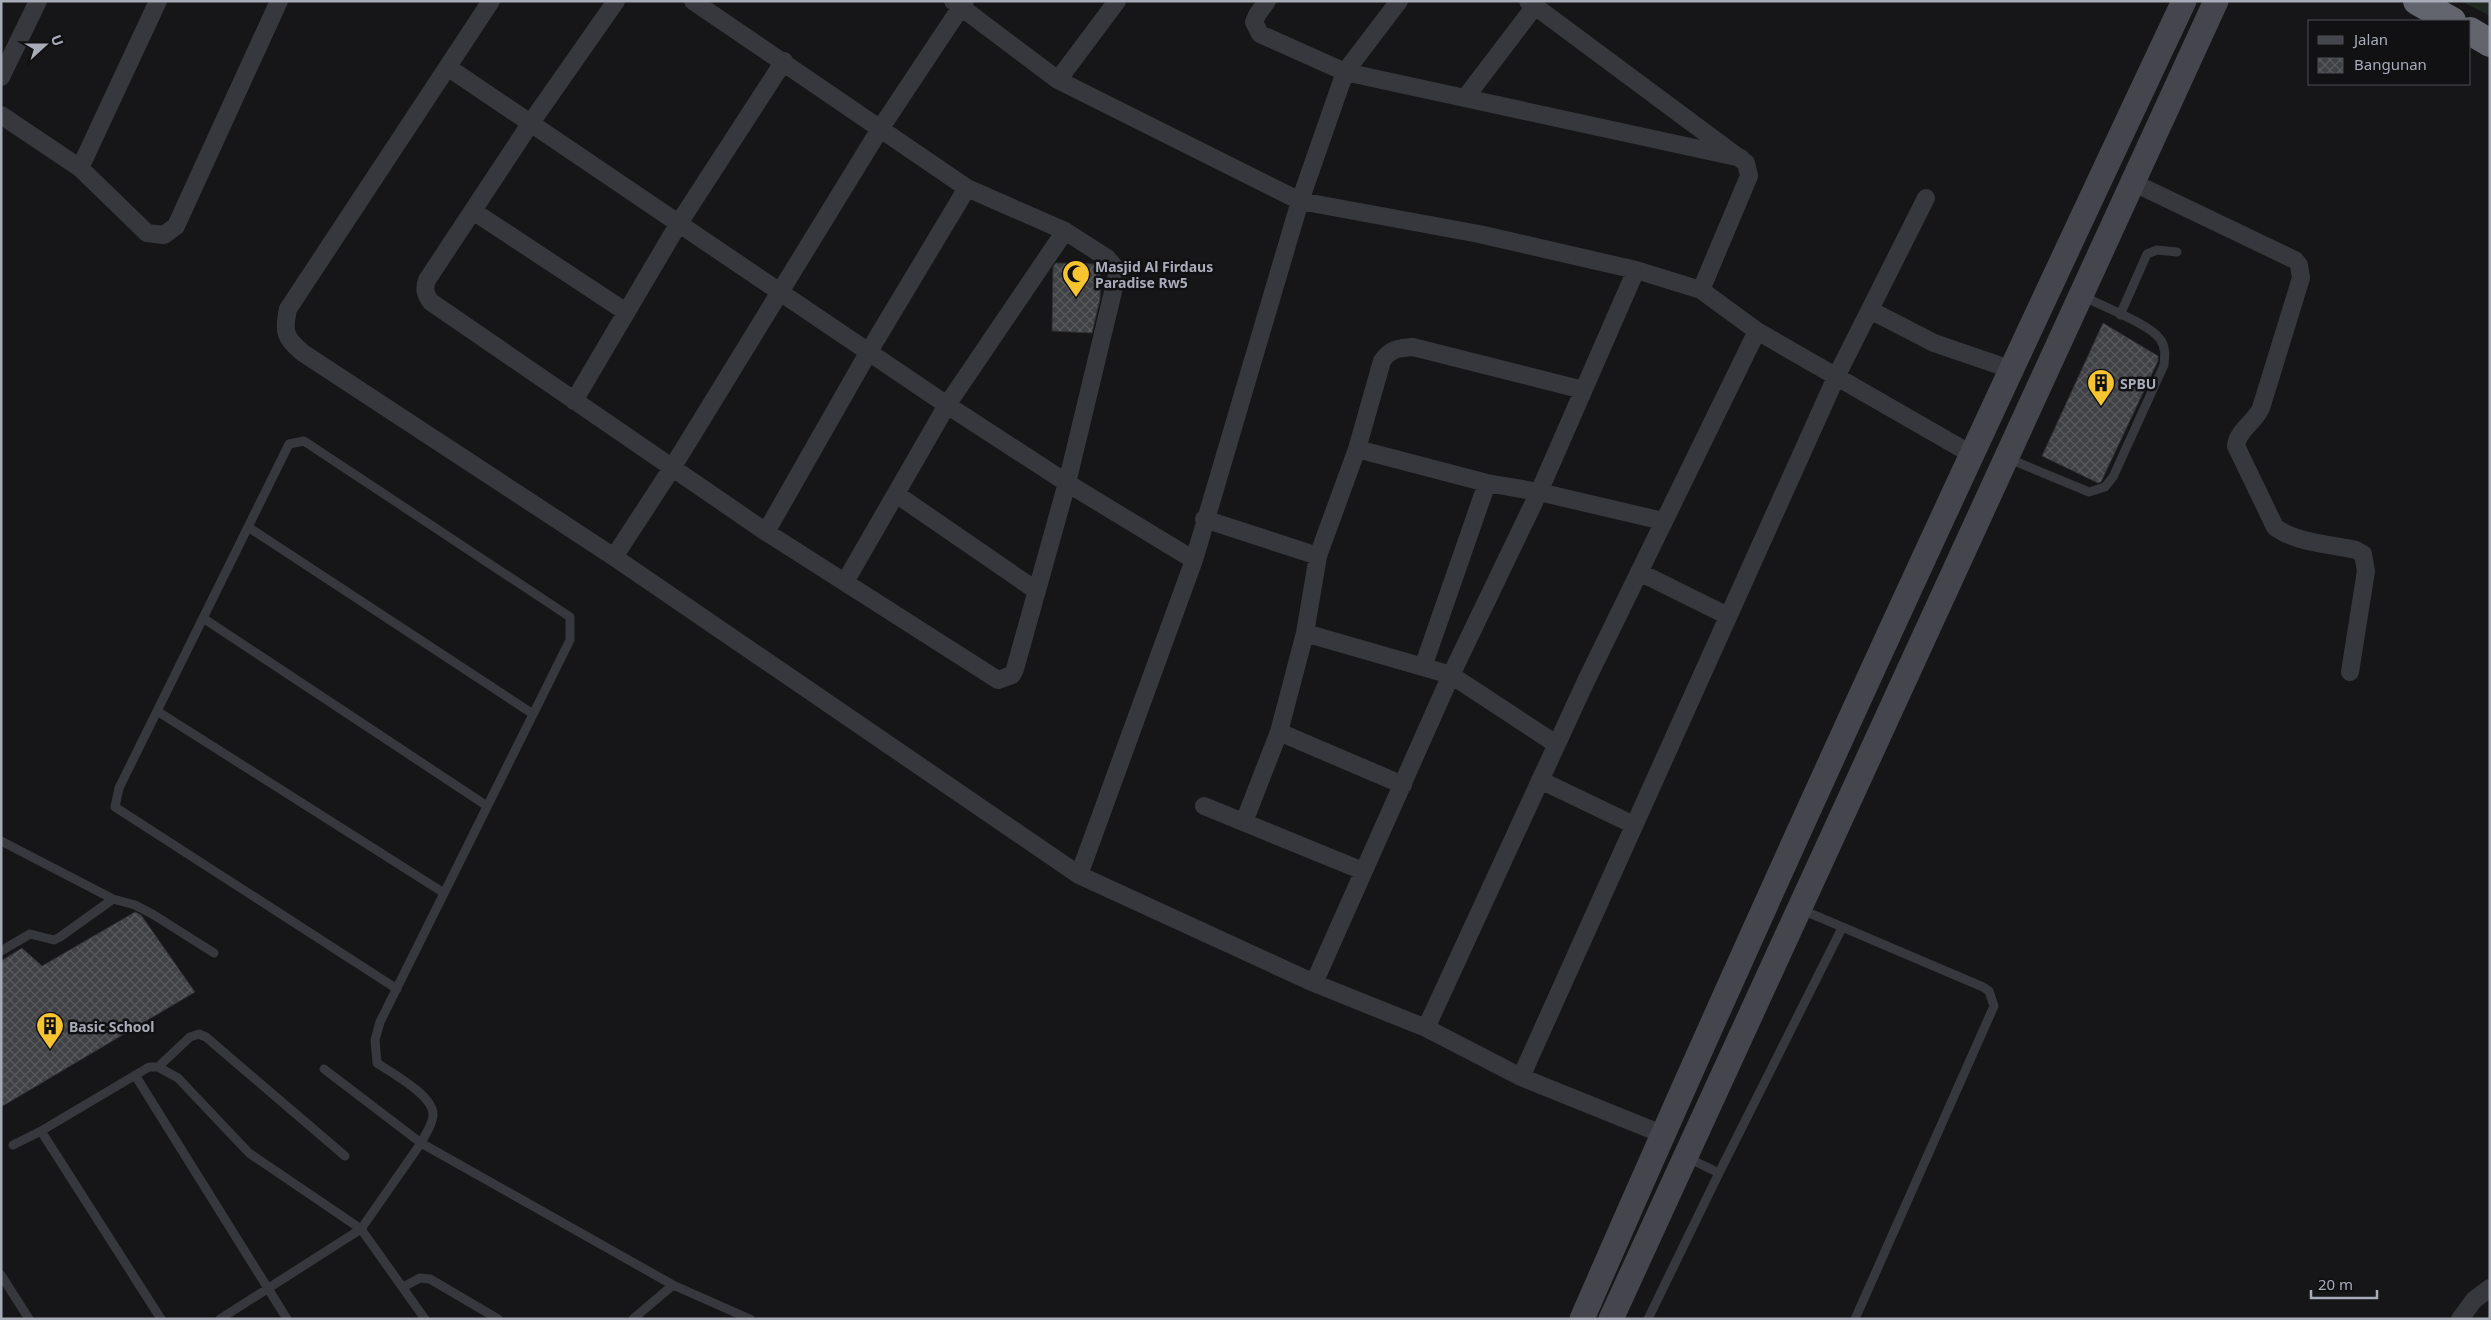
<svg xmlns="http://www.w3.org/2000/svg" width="2491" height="1320" font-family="'Noto Sans',sans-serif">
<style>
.grass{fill:#202822}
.building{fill:url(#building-cross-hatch);stroke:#313034}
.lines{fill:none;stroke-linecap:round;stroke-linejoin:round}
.lane{stroke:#37383d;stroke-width:9}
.street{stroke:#37383d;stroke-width:18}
.secondary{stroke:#45464d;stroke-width:25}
.highway{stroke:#63656e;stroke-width:28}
.labels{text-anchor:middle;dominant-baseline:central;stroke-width:5;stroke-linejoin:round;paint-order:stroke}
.poi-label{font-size:14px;font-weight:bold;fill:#a8acb9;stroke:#111113;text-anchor:start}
</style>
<defs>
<pattern id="building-cross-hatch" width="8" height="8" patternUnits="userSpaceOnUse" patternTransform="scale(1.25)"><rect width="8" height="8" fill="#404145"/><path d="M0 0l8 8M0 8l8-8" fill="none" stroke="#595a5e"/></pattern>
</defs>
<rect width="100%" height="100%" fill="#161618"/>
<path class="grass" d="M 2461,1 L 2490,1 L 2490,16 Z"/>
<path class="building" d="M 1056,263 L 1096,264 L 1101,267 L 1100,299 L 1092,333 L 1052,331 L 1053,267 Z
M 2103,323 L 2158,356 L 2158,361 L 2101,482 L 2098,483 L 2042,456 Z
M 135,912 L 141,915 L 195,992 L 1,1107 L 1,961 L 22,948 L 42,966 Z"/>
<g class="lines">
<path class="lane" d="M 2120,315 L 2147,254 L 2157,250 L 2177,252
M 2007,458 L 2089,492 L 2105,487 L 2113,477 L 2164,365 C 2165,356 2166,347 2160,339 C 2150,324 2101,306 2083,296
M 248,527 L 533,714
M 203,618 L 487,806
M 157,711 L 444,893
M 1,841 L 113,899 L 135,905 L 154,915 L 214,953
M 1800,909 L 1983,987 L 1989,991 L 1994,1006 L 1855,1319
M 1,951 L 30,934 L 54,940 L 60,937 L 113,899
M 397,989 L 115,807 L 119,788 L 289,444 L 304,441 L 570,617 L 570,640 L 380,1022 L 375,1040 L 377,1063 C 392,1073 434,1096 433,1115 C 433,1124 425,1135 421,1143 L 673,1285 L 750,1319
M 158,1067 L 190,1037 L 199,1034 L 206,1037 L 345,1156
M 135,1075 L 287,1319
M 13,1145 L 41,1131
M 1688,1158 L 1719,1173 L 1842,928
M 1,1275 L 29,1319
M 403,1287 L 420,1278 L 430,1279 L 498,1319
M 161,1319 L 41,1131 L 149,1067 L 158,1067 L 178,1078 L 249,1153 L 361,1229 L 425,1319
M 220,1319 L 361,1229 L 421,1143 L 324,1069
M 633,1319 L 673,1285
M 1648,1319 L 1719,1173"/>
<path class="street" d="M 491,1 L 288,309 C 283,332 285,338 303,353 L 614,557 L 1079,875 L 1314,983 L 1426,1028 L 1521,1077 L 1662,1134
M 616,1 L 530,124 L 427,280 C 424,289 425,294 431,302 L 766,532 L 998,680 L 1012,675 L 1015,669 L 1067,483 L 1118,271 L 1107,258 L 1065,231 L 967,188 L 693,1
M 953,1 L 1058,80 L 1300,201 L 1479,234 L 1636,270 L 1701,290 L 1757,331 L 1971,454
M 1399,1 L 1345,72 L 1741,158
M 1528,1 L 1746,163 L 1749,176 L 1701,290
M 449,68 L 947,405 L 1067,483 L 1194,560
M 1,77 L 38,1
M 1058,80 L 1117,1
M 1465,98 L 1535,6
M 1,115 L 80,168 L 147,233 L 164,235 L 176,226 L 279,1
M 80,168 L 158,1
M 2132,182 L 2295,260 L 2299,265 L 2301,278 L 2261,408 C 2255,422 2237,431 2236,446 L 2275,527 C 2296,543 2330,544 2356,550 L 2363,554 L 2366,571 L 2350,672
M 473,211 L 626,312
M 1870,310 L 1934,343 L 2010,369
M 574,401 L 679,223 L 784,61
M 1357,449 L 1487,483 L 1539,492 L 1663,521
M 896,494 L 1037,591
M 1204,519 L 1318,556
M 766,532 L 868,353 L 967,188
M 614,557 L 672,468 L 880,129 L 965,1
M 1639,572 L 1728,616
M 845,582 L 947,405 L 1065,231
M 1305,633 L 1451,675 L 1556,744
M 1423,667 L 1487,483
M 1279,732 L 1403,785
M 1540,780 L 1634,825
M 1204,806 L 1363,871
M 1244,822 L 1279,732 L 1305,633 L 1318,556 L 1357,449 L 1382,361 C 1390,349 1399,348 1413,347 L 1583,390
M 1079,875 L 1194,560 L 1300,201 L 1345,72 L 1260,34 L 1254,22 L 1257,15 L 1267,1
M 1314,983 L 1451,675 L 1539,492 L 1636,270
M 1426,1028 L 1586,681 L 1757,331
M 1521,1077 L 1837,375 L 1926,198
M 2460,1319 L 2474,1300 L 2490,1288"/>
<path class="secondary" d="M 1582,1319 C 1775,876 1978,438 2184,1
M 1611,1319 L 2216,1"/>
<path class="highway" d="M 2417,1 L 2452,21
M 2470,31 L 2490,43"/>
</g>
<defs>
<symbol id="mosque-pin" viewBox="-11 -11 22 30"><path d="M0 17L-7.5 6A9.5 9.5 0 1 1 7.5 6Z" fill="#f6c430" stroke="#111113"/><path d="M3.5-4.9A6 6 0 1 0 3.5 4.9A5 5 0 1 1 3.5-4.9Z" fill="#111"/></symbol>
<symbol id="building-pin" viewBox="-11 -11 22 30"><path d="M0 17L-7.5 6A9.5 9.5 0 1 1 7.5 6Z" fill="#f6c430" stroke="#111113"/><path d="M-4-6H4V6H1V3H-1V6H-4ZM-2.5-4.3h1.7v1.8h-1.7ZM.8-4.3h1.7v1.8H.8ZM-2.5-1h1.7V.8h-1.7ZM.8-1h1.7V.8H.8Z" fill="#111"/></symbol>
</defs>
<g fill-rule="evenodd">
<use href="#mosque-pin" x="1060" y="258" width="32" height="43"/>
<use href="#building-pin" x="2085" y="367" width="32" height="43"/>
<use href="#building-pin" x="34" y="1010" width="32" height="43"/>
</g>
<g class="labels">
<g class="poi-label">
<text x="1095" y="266">Masjid Al Firdaus<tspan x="1095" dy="16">Paradise Rw5</tspan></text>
<text x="2120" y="383">SPBU</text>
<text x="69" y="1026">Basic School</text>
</g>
</g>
<rect width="2491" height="1320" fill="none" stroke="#a8acb9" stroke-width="5"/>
<rect x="2308" y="20" width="162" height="65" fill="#111113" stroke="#4d4f55"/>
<rect x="2318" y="36" width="25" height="8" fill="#45464d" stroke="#4d4f55"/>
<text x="2354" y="45" font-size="15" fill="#a8acb9">Jalan</text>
<rect x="2318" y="58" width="25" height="15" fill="url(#building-cross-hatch)" stroke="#4d4f55"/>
<text x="2354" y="70" font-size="15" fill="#a8acb9">Bangunan</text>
<g transform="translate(45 45) rotate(69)" stroke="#111113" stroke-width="4" paint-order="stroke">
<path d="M0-4L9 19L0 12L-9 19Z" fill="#a8acb9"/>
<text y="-8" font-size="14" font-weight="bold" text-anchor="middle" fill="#a8acb9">U</text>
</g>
<path d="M2311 1290v8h66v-8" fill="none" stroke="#a8acb9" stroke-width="2.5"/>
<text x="2318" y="1290" font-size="15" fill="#a8acb9" stroke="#111113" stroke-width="4" paint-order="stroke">20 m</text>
</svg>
